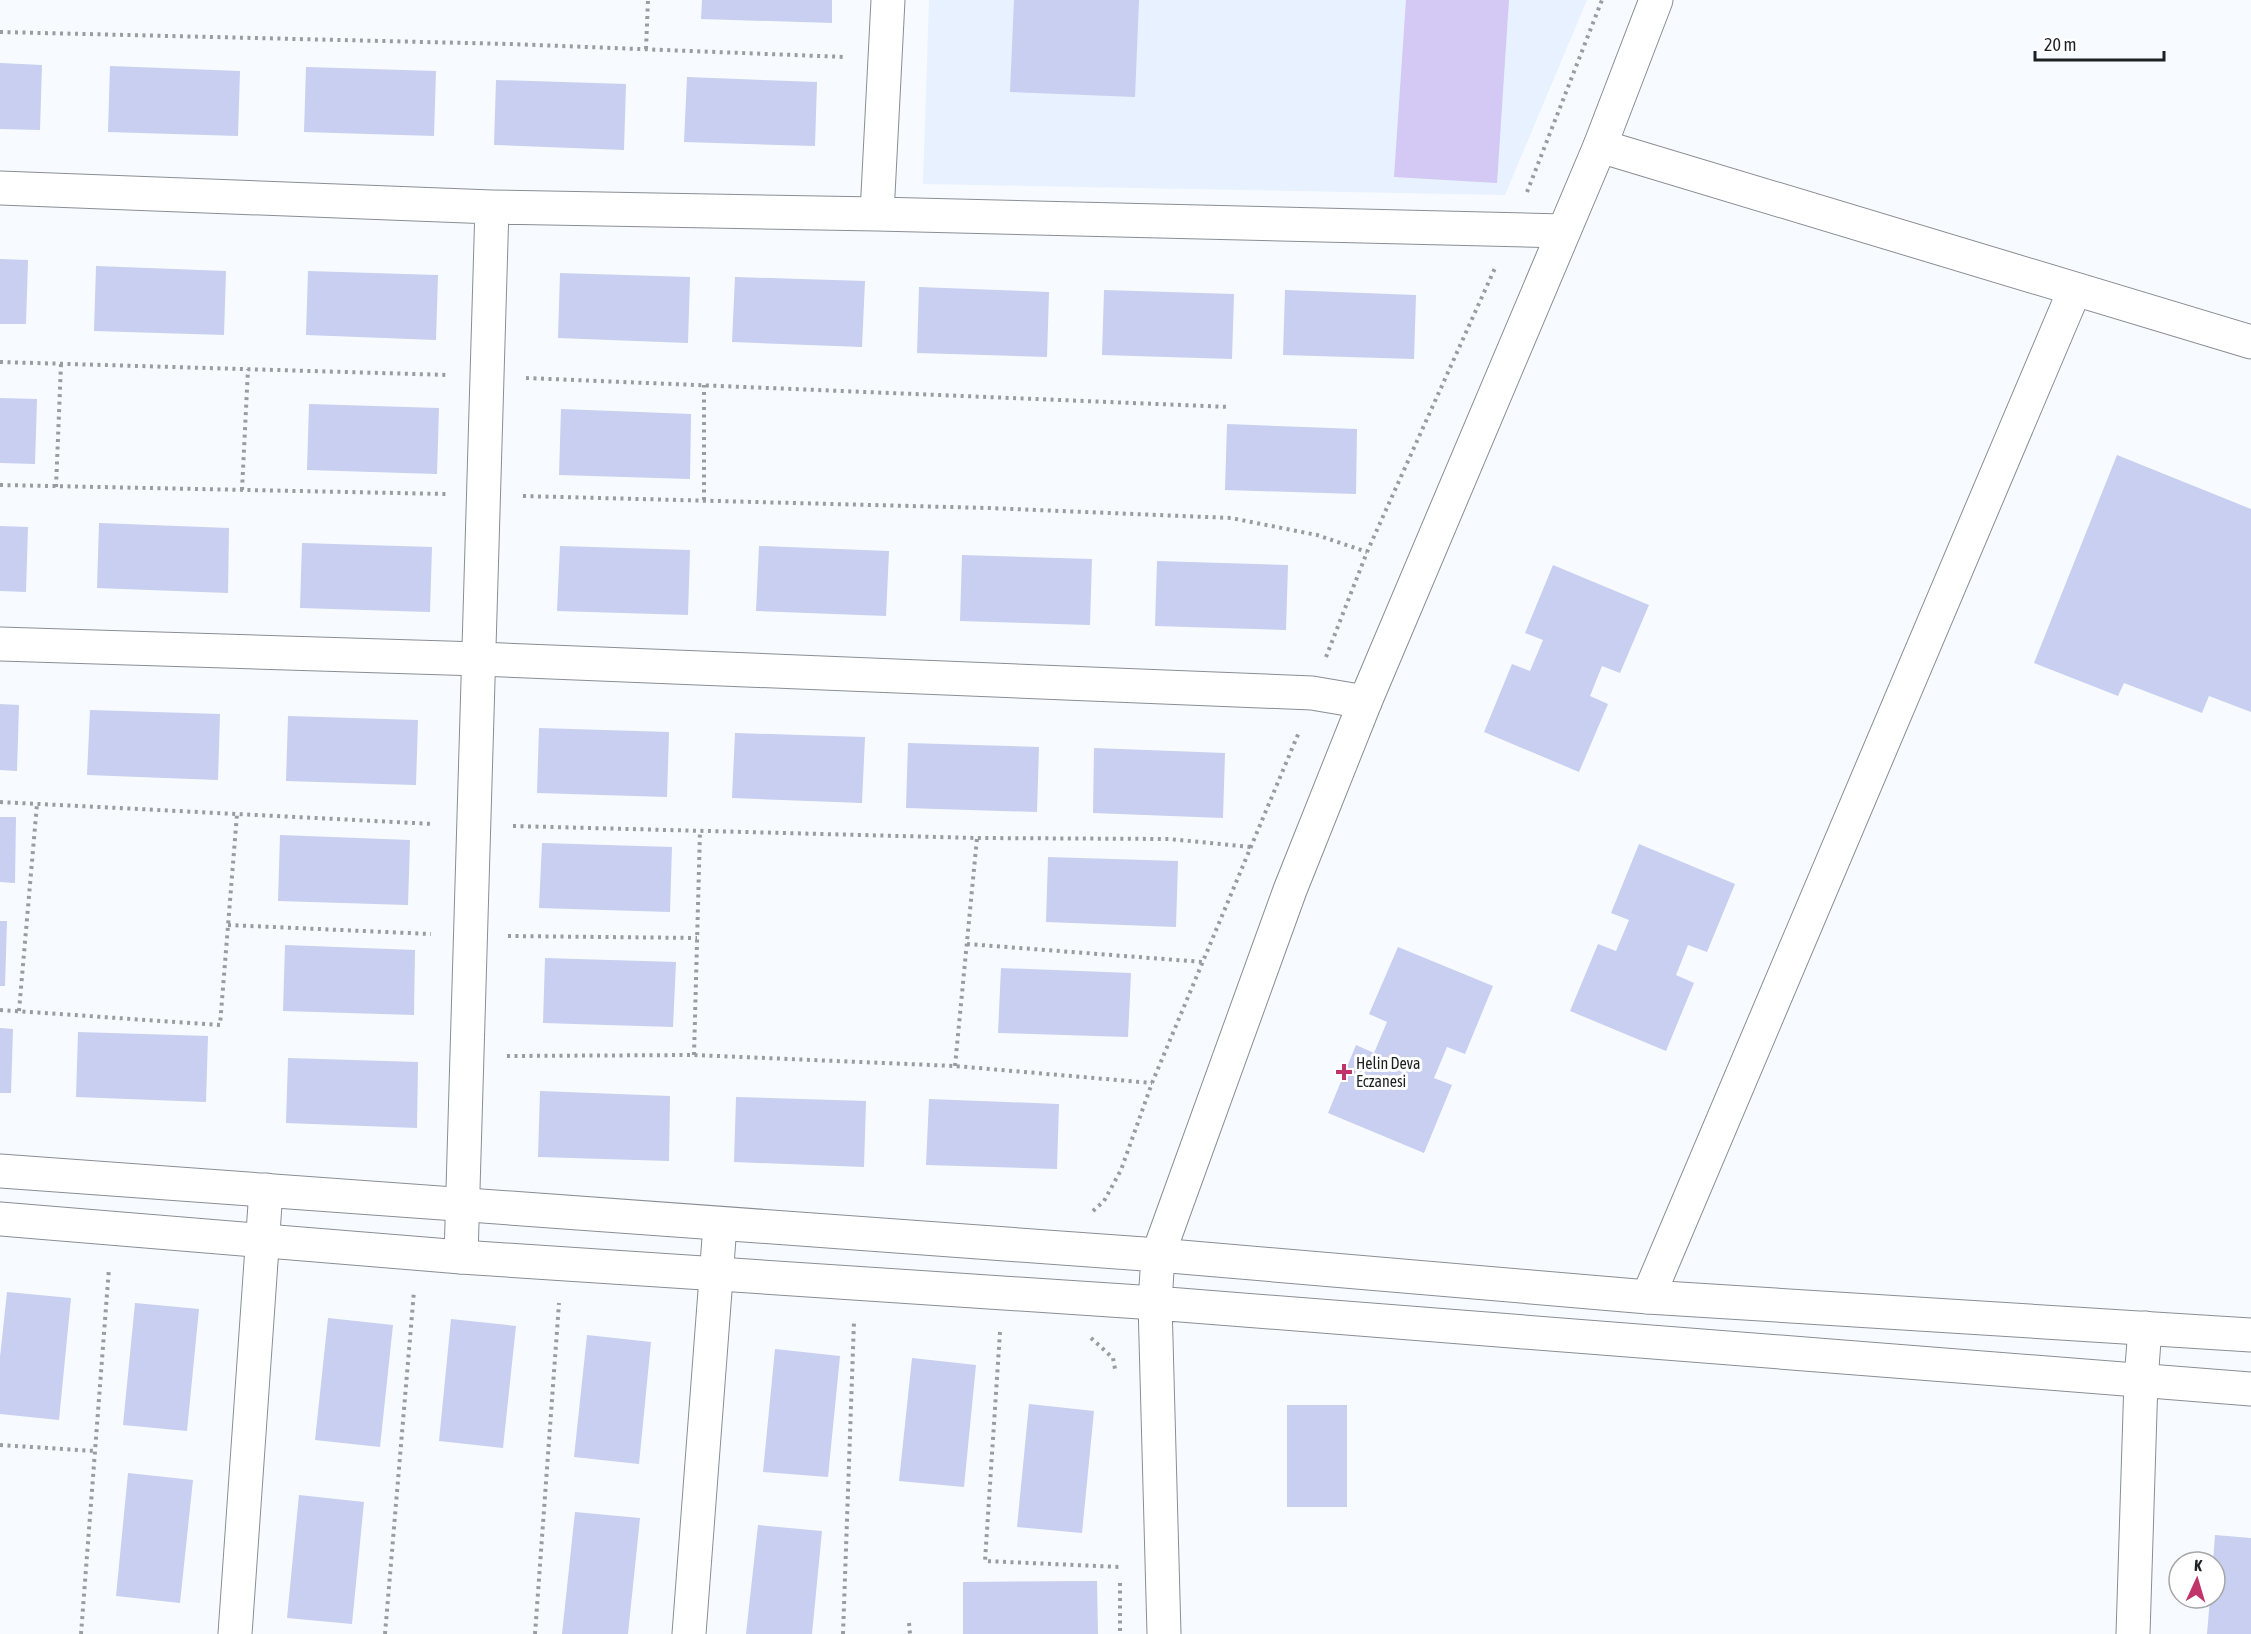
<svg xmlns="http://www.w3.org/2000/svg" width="2251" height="1634" font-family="'Asap Condensed',sans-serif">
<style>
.built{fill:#e7f1ff}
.green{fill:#d4c8f5}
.building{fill:#c8cff0}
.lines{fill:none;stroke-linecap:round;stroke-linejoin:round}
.minor-casing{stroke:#898e94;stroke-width:35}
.tertiary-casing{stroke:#898e94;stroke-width:35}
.path{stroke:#9a9da0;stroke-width:4;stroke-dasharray:3 4.5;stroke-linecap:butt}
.minor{stroke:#fff;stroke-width:33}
.tertiary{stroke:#fff;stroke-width:33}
.poi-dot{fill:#c0346a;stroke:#fff;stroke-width:2}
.labels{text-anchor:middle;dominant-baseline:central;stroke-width:6;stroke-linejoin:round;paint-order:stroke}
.poi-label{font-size:16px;fill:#1e2022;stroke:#fff;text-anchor:start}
</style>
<rect width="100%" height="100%" fill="#f7fbff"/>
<path class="built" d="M 929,0 L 1587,0 L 1505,195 L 923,184 Z"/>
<path class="green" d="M 1406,0 L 1509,0 L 1497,183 L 1394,177 Z"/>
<path class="building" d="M 702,0 L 832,0 L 832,23 L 701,19 Z
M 1014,0 L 1139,0 L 1135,97 L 1010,92 Z
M 0,63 L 42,65 L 40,130 L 0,129 Z
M 110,66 L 240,71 L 238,136 L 108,132 Z
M 306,67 L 436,71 L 434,136 L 304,132 Z
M 687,77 L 817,82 L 815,146 L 684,142 Z
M 496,80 L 626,84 L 624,150 L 494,145 Z
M 0,259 L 28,260 L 26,324 L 0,324 Z
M 96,266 L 226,271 L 224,335 L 94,331 Z
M 308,271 L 438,275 L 436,340 L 306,335 Z
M 560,273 L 690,277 L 688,343 L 558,338 Z
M 735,277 L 865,281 L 862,347 L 732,342 Z
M 919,287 L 1049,292 L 1047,357 L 917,353 Z
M 1104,290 L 1234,294 L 1232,359 L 1102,355 Z
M 1285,290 L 1416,295 L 1414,359 L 1283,355 Z
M 0,398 L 37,399 L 35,464 L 0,463 Z
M 309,404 L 439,408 L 437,474 L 307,470 Z
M 561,409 L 691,414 L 690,479 L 559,475 Z
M 1227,424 L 1357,429 L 1356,494 L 1225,490 Z
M 2117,455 L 2251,509 L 2251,712 L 2209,696 L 2202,713 L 2124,683 L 2118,696 L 2034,663 Z
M 99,523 L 229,528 L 228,593 L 97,588 Z
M 0,526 L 28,527 L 26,592 L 0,591 Z
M 302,543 L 432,547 L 430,612 L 300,608 Z
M 560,546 L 690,550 L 688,615 L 557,611 Z
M 759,546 L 889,551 L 886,616 L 756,611 Z
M 962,555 L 1092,559 L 1090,625 L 960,621 Z
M 1157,561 L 1288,565 L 1286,630 L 1155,626 Z
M 1553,565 L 1649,605 L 1620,673 L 1602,666 L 1590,696 L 1608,704 L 1579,772 L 1484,732 L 1512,664 L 1530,671 L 1543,640 L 1525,633 Z
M 0,704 L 19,705 L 17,771 L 0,770 Z
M 90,710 L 220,714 L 218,780 L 87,775 Z
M 288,716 L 418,720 L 416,785 L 286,781 Z
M 539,728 L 669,732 L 667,797 L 537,793 Z
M 735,733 L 865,737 L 862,803 L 732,798 Z
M 908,743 L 1039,747 L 1037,812 L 906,808 Z
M 1094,748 L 1225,753 L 1223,818 L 1093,813 Z
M 0,817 L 16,817 L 15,883 L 0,882 Z
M 280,835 L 410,840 L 408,905 L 278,901 Z
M 542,843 L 672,847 L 670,912 L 539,908 Z
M 1639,844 L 1735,884 L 1707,952 L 1688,945 L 1676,975 L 1694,983 L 1666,1051 L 1570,1011 L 1598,944 L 1616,951 L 1629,920 L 1611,913 Z
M 1048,857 L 1178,861 L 1176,927 L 1046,922 Z
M 0,921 L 7,921 L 5,986 L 0,986 Z
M 285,945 L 415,950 L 414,1015 L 283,1011 Z
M 1398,947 L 1493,986 L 1465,1054 L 1447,1047 L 1434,1078 L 1452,1085 L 1424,1153 L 1328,1113 L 1356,1045 L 1374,1053 L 1387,1022 L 1369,1014 Z
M 545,958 L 676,962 L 673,1027 L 543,1023 Z
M 1001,968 L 1131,973 L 1128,1037 L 998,1033 Z
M 0,1028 L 13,1029 L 11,1093 L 0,1093 Z
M 78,1032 L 208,1036 L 206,1102 L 76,1097 Z
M 288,1058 L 418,1062 L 417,1128 L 286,1123 Z
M 540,1091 L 670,1096 L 669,1161 L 538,1157 Z
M 736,1097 L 866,1101 L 864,1167 L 734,1162 Z
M 929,1099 L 1059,1104 L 1057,1169 L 926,1165 Z
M 7,1292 L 71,1298 L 59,1420 L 0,1414 L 0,1357 Z
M 135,1303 L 199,1309 L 187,1431 L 123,1425 Z
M 328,1318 L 393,1325 L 380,1447 L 315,1440 Z
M 451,1319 L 516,1326 L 503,1448 L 439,1441 Z
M 587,1335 L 651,1342 L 639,1464 L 574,1457 Z
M 775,1349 L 840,1356 L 828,1477 L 763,1472 Z
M 912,1358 L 976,1365 L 964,1487 L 899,1481 Z
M 1029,1404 L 1094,1411 L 1082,1533 L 1017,1527 Z
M 1287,1405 L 1347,1405 L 1347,1507 L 1287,1507 Z
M 128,1473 L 193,1480 L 180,1603 L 116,1596 Z
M 299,1495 L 364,1502 L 352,1624 L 287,1618 Z
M 575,1512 L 640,1518 L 628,1634 L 562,1634 Z
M 758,1525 L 822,1531 L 812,1634 L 746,1634 Z
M 2215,1535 L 2251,1538 L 2251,1634 L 2207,1634 L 2210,1598 L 2215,1598 L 2215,1562 L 2213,1562 Z
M 1097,1581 L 1098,1634 L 963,1634 L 963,1582 Z"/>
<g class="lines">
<defs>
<path id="minor" d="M 1600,146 L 2251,342
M 0,188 L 492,207 L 877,214 L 1563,231
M 877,214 L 888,0
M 0,644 L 479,659 L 1312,693 L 1365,702
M 461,1257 L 492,207
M 1648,1297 L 2075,289
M 235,1634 L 266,1190
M 689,1634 L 720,1225
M 2133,1634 L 2141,1380 L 2145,1328"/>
<path id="tertiary" d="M 0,1171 L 1158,1255 L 1648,1297 L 2251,1335
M 0,1219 L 461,1257 L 1155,1303 L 2251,1389
M 1164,1634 L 1155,1303 L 1158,1255 L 1290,890 L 1365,702 L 1600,146 L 1656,0"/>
</defs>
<use href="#minor" class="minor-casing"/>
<use href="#tertiary" class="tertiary-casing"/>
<path class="path" d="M 0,32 L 510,44 L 845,57
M 646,49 L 648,0
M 1527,192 L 1602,0
M 0,362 L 449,375
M 526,378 L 1230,407
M 0,485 L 446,494
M 56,487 L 61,364
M 242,490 L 248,369
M 523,496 L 988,508 L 1231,518 L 1317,535 L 1367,552
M 704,500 L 704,385
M 1326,657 L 1367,552 L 1495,268
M 0,802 L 434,824
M 513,826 L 977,838 L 1169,839 L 1251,847
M 228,925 L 431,934
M 508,936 L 697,938
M 967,944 L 1203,962
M 0,1010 L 220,1025 L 237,814
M 19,1011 L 37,804
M 694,1055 L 700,831
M 507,1056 L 694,1055 L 955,1066 L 1152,1083
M 955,1066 L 977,838
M 1093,1211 L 1104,1201 L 1121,1170 L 1152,1083 L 1299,732
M 1000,1332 L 985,1561 L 1120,1567
M 1091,1338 L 1113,1358 L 1115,1369
M 0,1445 L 95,1451
M 1120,1583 L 1120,1634
M 909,1623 L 910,1634
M 81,1634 L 109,1268
M 385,1634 L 414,1291
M 535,1634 L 559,1303
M 843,1634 L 854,1321"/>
<use href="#minor" class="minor"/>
<use href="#tertiary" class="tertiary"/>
</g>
<path class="poi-dot" d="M1341 1063h6v6h6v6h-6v6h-6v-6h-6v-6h6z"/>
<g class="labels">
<g class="poi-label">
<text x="1356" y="1063">Helin Deva<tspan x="1356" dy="18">Eczanesi</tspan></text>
</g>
</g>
<g transform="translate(2197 1580) rotate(4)"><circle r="28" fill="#ffffff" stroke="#a5a6a7" stroke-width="1.5"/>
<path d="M0-4.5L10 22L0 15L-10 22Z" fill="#c0346a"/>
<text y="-9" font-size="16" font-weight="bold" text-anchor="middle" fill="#1e2022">K</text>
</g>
<path d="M2035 51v9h129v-9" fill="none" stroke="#1e2022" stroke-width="3"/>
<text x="2044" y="51" font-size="18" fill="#1e2022" stroke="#ffffff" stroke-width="4.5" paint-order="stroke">20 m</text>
</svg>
